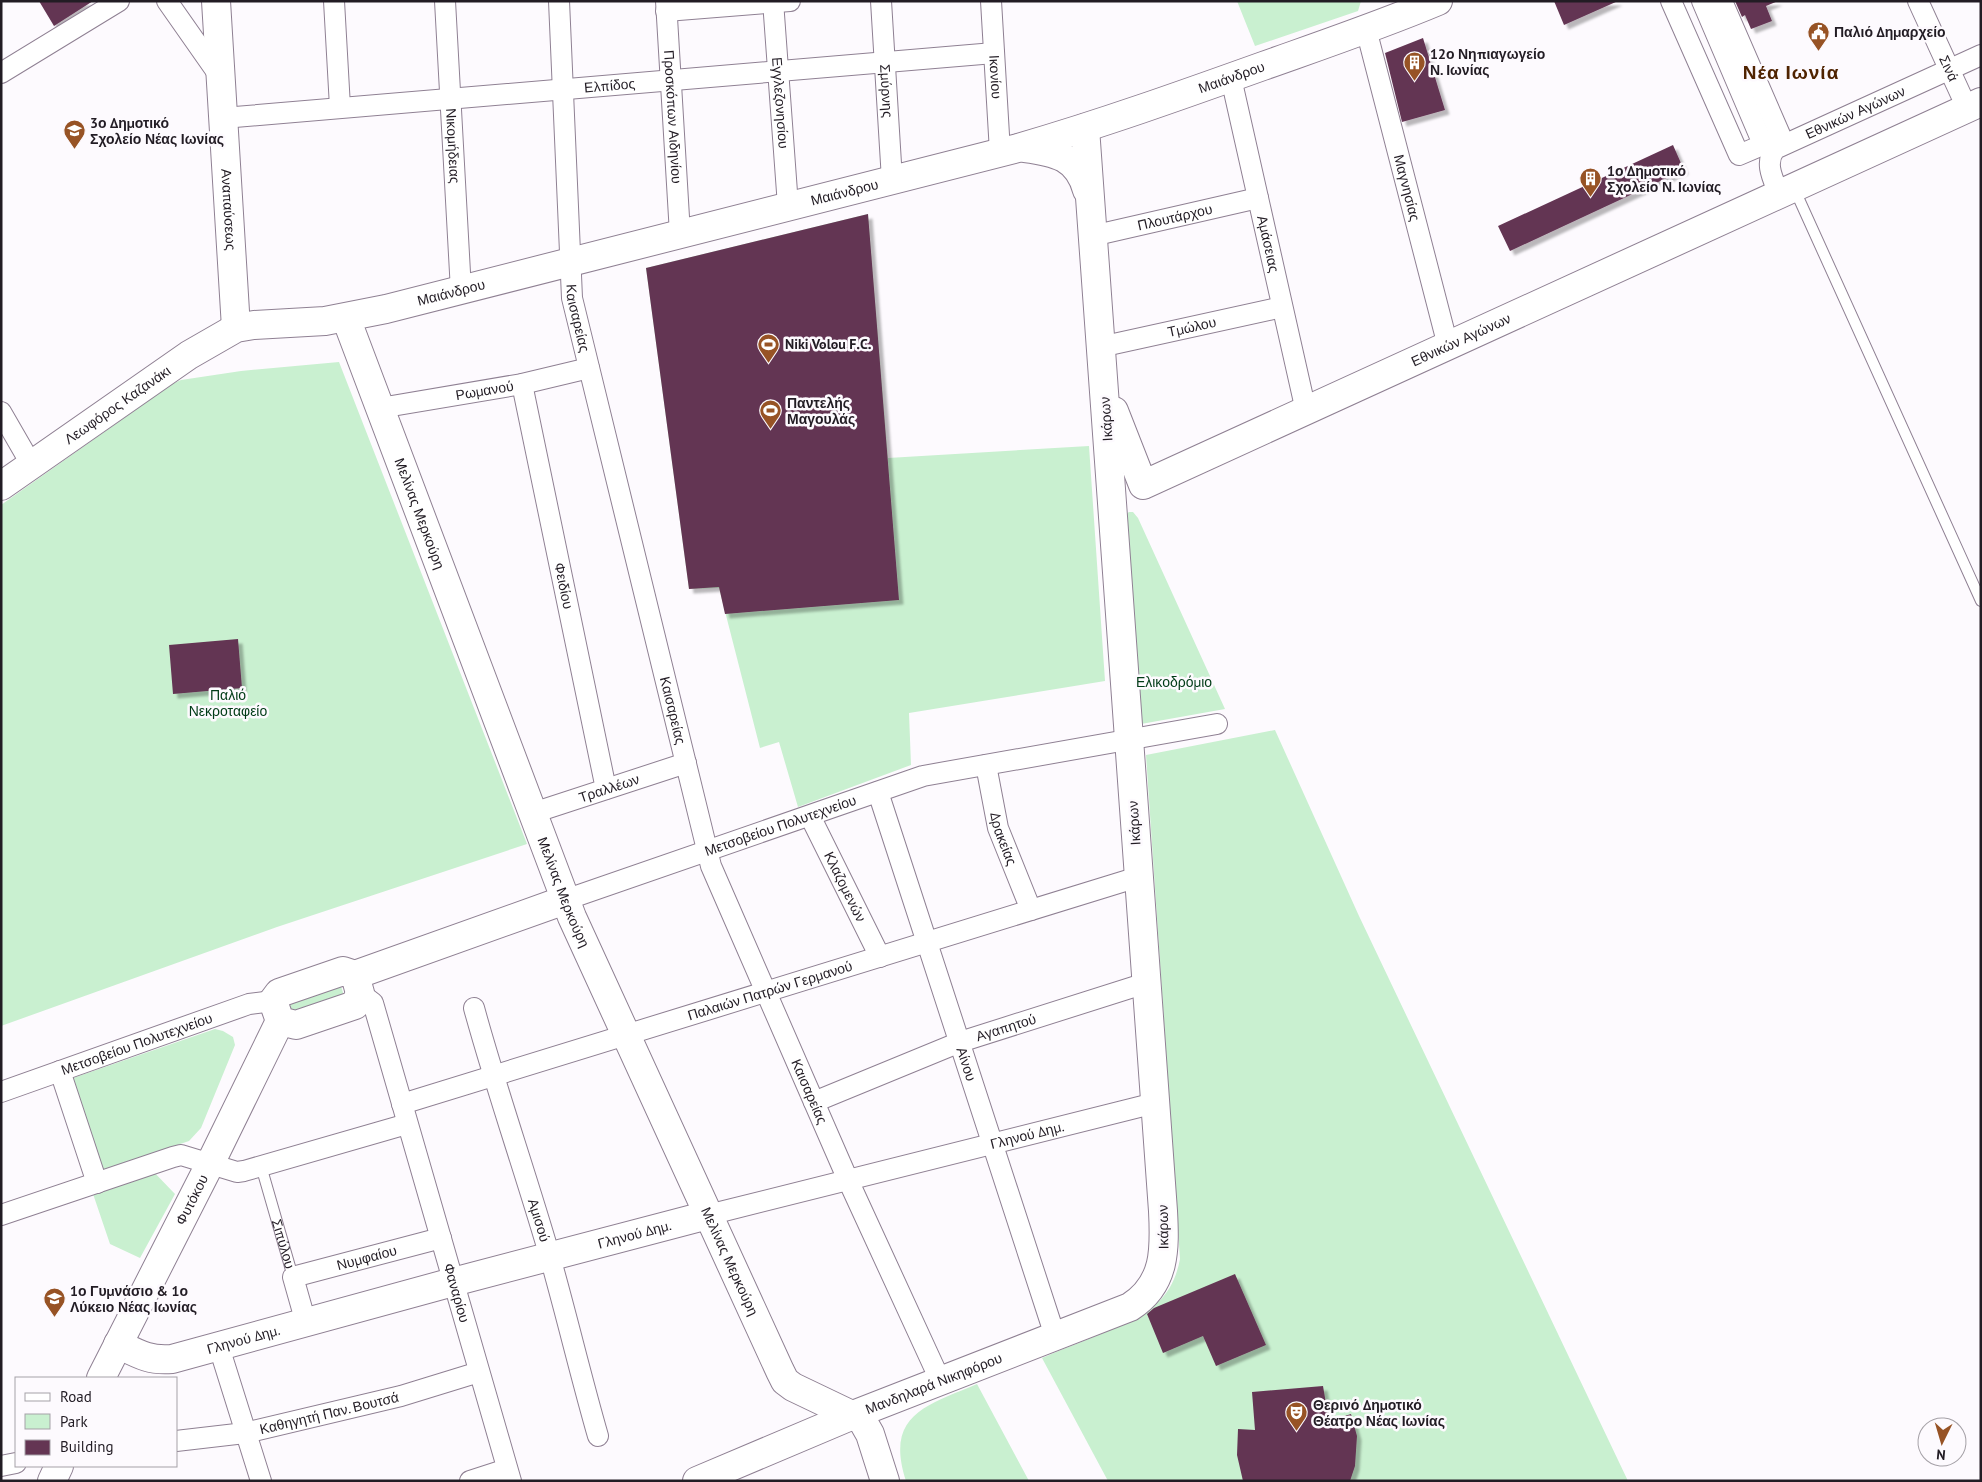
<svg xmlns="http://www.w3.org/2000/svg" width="1982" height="1482" font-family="'PT Sans',sans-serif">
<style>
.green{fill:#c9f0d0}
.building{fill:#643553;filter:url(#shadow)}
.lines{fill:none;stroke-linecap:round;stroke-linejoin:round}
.lane-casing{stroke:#8f8093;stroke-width:12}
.street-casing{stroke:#8f8093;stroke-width:22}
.secondary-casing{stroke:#8f8093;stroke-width:30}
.lane{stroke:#fff;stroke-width:10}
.street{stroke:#fff;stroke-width:20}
.secondary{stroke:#fff;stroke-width:28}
.labels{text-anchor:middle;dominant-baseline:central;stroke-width:5;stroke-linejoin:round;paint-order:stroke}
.poi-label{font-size:14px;font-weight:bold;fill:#221c24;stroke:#fdfafe;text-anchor:start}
.street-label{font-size:14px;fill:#221c24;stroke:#fdfafe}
.park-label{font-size:14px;fill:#003b16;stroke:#fdfafe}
.district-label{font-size:19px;font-weight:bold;letter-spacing:1px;fill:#4f2300;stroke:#fdfafe}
</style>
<defs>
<filter id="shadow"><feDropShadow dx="4.5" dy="4.5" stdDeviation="1" flood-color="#0004"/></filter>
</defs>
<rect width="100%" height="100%" fill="#fdfafe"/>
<path class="green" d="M 1237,1 L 1361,1 L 1358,11 L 1255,46 Z
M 868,214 L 888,458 L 1089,446 L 1105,681 L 909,713 L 911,765 L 798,807 L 779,742 L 760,748 L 719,588 L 689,589 L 646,268 Z
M 339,362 L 527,844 L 277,927 L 1,1026 L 1,505 L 172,384 L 181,380 L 241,371 Z
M 1129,512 L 1133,512 L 1138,518 L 1225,709 L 1141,724 L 1125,515 Z
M 1275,730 L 1359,916 L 1628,1481 L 1108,1481 L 1042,1358 C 1076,1343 1130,1326 1157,1303 C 1170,1292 1177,1275 1180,1259 L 1146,755 Z
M 341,986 L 344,996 L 289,1015 L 286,1006 Z
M 215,1029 L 223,1031 L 233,1037 L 235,1045 L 201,1128 L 189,1141 L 101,1171 L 70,1079 Z
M 150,1168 L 175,1194 L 140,1258 L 110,1244 L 91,1188 Z
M 977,1384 L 1029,1481 L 906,1481 C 884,1414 928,1405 977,1384 Z"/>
<path class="building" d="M 39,1 L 93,1 L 54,26 Z
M 1554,1 L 1618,1 L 1564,25 Z
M 1735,1 L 1778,1 L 1766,6 L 1772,21 L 1751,29 L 1745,15 L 1742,17 Z
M 1423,38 L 1445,110 L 1402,122 L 1385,53 Z
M 1673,145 L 1684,170 L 1510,251 L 1498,226 Z
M 868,214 L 899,600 L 725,614 L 719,587 L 689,589 L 646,268 Z
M 238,639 L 242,688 L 173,694 L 169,645 Z
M 1235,1274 L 1266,1345 L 1216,1366 L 1203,1336 L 1163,1353 L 1147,1314 L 1154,1308 Z
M 1323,1386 L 1329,1421 L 1351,1414 L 1357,1436 L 1355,1466 L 1350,1481 L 1243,1481 L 1237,1455 L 1238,1429 L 1255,1430 L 1252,1392 Z"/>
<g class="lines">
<defs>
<g id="lane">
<path d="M 1794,188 L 1981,601"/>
<path id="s1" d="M 261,1166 L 293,1277"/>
</g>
<g id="street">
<path d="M 167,1 L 221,78"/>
<path d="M 334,1 L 340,107"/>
<path id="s2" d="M 445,1 L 461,291"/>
<path id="s3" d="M 559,1 L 572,298 L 711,866 L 848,1180 L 940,1380"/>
<path id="s4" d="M 666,1 L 680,234"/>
<path id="s5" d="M 773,1 L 788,206"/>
<path id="s6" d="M 881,1 L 892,180"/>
<path id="s7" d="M 991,1 L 1000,152"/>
<path d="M 1671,1 L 1739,155 L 1781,137 L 1722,1"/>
<path d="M 1702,1 L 1763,144"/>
<path id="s8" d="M 1918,1 L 1967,108"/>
<path d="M 666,11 L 790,1"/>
<path id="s9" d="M 1366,29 L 1448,346"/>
<path d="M 1,73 L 119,1"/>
<path id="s10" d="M 1231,78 L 1306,411"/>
<path id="s11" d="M 223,118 L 994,53"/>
<path id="s12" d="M 1779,194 C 1773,179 1764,163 1775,149 L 1981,55"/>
<path id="s13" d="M 1092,236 L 1258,198"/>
<path id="s14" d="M 1100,347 L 1282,307"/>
<path id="s15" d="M 522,384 L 606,789"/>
<path id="s16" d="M 380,408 L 522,384 L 589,368"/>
<path d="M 1,412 L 31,464"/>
<path id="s17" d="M 986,765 L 998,828 L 1031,910"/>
<path id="s18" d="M 878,792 L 1055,1336"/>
<path id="s19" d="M 533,813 L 686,763"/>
<path id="s20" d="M 810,816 L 880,957"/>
<path id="s21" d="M 565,900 L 923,776 L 1217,724"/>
<path id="s22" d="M 360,993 L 373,1003 L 511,1481"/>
<path id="s23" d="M 474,1008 C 497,1092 526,1174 550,1257 C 567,1317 581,1377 598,1436"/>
<path d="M 60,1071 L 97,1183"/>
<path id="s24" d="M 1,1092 L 249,1004 L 273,1001"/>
<path id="s25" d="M 814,1102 L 960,1042 L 1146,983"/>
<path id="s26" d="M 402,1104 L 1138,877"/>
<path d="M 1,1215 L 173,1157 L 181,1155 L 237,1172 L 244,1171 L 407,1124"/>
<path id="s27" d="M 708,1215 L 1155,1103"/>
<path id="s28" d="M 306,1323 L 293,1277 L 441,1238"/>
<path d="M 219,1347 L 261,1481"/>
<path id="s29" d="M 176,1441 L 245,1433 L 401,1396 L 479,1372"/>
<path d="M 1,1466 L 16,1463"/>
<path d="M 470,1481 L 507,1469"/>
</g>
<g id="secondary">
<path id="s30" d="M 216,1 L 236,328"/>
<path d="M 1025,148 C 1056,152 1078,157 1087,190"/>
<path id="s31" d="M 346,318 L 572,917 L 780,1371 L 785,1381 L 793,1387 L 862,1420 L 870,1434 L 885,1481"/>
<path id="s32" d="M 1114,411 L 1143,485 L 1981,102"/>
<path id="s33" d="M 1,486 L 189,355 L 236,328 L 254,325 L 325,321 L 386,309 L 1018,148 C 1101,124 1182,95 1263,66 C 1322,45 1381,25 1438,1"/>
<path d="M 343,971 L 355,975 L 360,993 L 355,1005 L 296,1025 L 280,1021 L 273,1001 L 279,993 Z"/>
<path d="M 355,975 L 565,900"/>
<path id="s34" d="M 118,1344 C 138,1354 149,1361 172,1359 L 453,1282 L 708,1215"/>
<path id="s35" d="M 101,1378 L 210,1164 L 280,1021"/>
<path d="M 52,1481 L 59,1466"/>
<path id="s36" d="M 697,1481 L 853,1415 L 1130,1307 C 1166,1284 1165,1249 1163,1211 L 1085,128"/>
</g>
</defs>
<use href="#lane" class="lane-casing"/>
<use href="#street" class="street-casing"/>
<use href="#secondary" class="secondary-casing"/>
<use href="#lane" class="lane"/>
<use href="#street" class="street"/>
<use href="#secondary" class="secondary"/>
</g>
<defs>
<symbol id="civic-pin" viewBox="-11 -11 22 30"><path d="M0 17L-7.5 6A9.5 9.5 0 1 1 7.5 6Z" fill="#975325" stroke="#fdfafe"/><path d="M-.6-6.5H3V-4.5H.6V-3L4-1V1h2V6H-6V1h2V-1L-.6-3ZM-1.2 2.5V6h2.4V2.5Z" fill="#fff"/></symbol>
<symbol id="building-pin" viewBox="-11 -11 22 30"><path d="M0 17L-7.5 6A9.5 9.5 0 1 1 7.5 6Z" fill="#975325" stroke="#fdfafe"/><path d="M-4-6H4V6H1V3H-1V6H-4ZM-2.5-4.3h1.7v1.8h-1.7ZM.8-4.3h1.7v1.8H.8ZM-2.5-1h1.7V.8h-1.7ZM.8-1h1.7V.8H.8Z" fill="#fff"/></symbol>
<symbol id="school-pin" viewBox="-11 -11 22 30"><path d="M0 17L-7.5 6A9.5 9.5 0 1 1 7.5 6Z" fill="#975325" stroke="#fdfafe"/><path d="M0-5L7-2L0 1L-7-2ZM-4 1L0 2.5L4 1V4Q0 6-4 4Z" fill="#fff"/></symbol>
<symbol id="stadium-pin" viewBox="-11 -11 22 30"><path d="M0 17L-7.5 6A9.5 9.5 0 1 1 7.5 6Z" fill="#975325" stroke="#fdfafe"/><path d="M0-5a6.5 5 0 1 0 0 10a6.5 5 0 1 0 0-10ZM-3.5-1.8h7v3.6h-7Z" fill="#fff"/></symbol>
<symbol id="theatre-pin" viewBox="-11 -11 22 30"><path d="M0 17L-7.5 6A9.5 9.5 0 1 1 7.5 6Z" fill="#975325" stroke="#fdfafe"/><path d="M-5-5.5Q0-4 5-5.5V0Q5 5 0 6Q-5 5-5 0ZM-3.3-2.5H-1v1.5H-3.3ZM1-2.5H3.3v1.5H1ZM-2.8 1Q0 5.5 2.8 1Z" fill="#fff"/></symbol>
</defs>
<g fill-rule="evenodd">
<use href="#civic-pin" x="1806" y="20" width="25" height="34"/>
<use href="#building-pin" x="1402" y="50" width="25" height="34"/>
<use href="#school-pin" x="62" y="118" width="25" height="34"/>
<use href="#building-pin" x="1578" y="166" width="25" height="34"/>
<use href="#stadium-pin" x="756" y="332" width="25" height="34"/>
<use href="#stadium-pin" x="758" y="398" width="25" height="34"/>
<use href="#school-pin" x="42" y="1286" width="25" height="34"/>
<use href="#theatre-pin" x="1284" y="1400" width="25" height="34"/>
</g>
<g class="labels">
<g class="poi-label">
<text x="1834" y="32">Παλιό Δημαρχείο</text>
<text x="1430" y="54">12ο Νηπιαγωγείο<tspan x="1430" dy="16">Ν. Ιωνίας</tspan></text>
<text x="90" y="123">3ο Δημοτικό<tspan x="90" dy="16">Σχολείο Νέας Ιωνίας</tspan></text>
<text x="1607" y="171">1ο Δημοτικό<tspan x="1607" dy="16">Σχολείο Ν. Ιωνίας</tspan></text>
<text x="785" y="344">Niki Volou F.C.</text>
<text x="787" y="403">Παντελής<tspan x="787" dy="16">Μαγουλάς</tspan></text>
<text x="70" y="1291">1ο Γυμνάσιο &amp; 1ο<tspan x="70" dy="16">Λύκειο Νέας Ιωνίας</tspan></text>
<text x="1313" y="1405">Θερινό Δημοτικό<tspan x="1313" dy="16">Θέατρο Νέας Ιωνίας</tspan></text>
</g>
<g class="street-label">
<text stroke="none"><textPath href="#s8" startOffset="74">Σινά</textPath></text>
<text stroke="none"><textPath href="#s7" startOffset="76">Ικονίου</textPath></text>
<text stroke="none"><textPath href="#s33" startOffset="1312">Μαιάνδρου</textPath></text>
<text stroke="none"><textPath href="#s11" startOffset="388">Ελπίδος</textPath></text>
<text stroke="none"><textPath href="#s6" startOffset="90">Σμύρνης</textPath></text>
<text stroke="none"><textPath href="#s5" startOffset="102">Εγγλεζονησίου</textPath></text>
<text stroke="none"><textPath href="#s12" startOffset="136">Εθνικών Αγώνων</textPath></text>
<text stroke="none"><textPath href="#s4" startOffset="116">Προσκόπων Αιδηνίου</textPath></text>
<text stroke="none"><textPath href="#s2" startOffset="145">Νικομήδειας</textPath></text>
<text stroke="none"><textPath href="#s9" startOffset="164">Μαγνησίας</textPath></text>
<text stroke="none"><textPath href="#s33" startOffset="908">Μαιάνδρου</textPath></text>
<text stroke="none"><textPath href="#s30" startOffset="209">Αναπαύσεως</textPath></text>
<text stroke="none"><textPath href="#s13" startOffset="85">Πλουτάρχου</textPath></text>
<text stroke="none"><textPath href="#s10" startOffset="170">Αμάσειας</textPath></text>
<text stroke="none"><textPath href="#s33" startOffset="502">Μαιάνδρου</textPath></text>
<text stroke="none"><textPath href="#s3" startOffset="318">Καισαρείας</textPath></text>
<text stroke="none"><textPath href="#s14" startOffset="94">Τμώλου</textPath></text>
<text stroke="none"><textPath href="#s32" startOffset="429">Εθνικών Αγώνων</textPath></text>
<text stroke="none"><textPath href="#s16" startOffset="106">Ρωμανού</textPath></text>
<text stroke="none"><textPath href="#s33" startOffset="142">Λεωφόρος Καζανάκι</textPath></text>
<text transform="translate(1106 419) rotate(-94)">Ικάρων</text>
<text stroke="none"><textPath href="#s31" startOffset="209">Μελίνας Μερκούρη</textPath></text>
<text stroke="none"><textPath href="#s15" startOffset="206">Φειδίου</textPath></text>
<text stroke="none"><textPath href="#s3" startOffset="722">Καισαρείας</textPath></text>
<text stroke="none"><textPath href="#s19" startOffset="80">Τραλλέων</textPath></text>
<text transform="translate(1134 823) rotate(-94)">Ικάρων</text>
<text stroke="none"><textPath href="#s21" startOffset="228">Μετσοβείου Πολυτεχνείου</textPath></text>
<text stroke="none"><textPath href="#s17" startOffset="76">Δρακείας</textPath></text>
<text stroke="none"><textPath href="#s20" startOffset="79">Κλαζομενών</textPath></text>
<text stroke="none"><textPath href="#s31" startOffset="614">Μελίνας Μερκούρη</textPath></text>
<text stroke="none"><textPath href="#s26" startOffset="385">Παλαιών Πατρών Γερμανού</textPath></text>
<text stroke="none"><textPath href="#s25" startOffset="206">Αγαπητού</textPath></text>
<text stroke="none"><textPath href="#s24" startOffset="144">Μετσοβείου Πολυτεχνείου</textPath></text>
<text stroke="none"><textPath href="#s18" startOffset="286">Αίνου</textPath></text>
<text stroke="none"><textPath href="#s3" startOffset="1128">Καισαρείας</textPath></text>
<text stroke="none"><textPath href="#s27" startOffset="329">Γληνού Δημ.</textPath></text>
<text stroke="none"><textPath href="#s35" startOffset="200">Φυτόκου</textPath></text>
<text stroke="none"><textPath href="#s23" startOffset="222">Αμισού</textPath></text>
<text transform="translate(1163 1227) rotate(-91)">Ικάρων</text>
<text stroke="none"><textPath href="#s34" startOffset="536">Γληνού Δημ.</textPath></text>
<text stroke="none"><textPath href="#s1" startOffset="81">Σιπύλου</textPath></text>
<text stroke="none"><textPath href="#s28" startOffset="124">Νυμφαίου</textPath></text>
<text stroke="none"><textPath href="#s31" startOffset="1019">Μελίνας Μερκούρη</textPath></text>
<text stroke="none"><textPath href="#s22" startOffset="318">Φαναρίου</textPath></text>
<text stroke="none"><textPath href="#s34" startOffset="131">Γληνού Δημ.</textPath></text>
<text stroke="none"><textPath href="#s36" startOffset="256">Μανδηλαρά Νικηφόρου</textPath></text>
<text stroke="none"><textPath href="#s29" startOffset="156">Καθηγητή Παν. Βουτσά</textPath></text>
</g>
<g class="park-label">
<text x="1174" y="682">Ελικοδρόμιο</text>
<text x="228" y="695">Παλιό<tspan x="228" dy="16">Νεκροταφείο</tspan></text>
</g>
<g class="district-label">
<text x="1791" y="72">Νέα Ιωνία</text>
</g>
</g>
<rect width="1982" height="1482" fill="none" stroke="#221c24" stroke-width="5"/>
<rect x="15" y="1377" width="162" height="90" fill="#fdfafe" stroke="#a5a1a7"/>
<rect x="25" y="1393" width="25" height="8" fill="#ffffff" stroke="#a5a1a7"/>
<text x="60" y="1402" font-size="15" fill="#221c24">Road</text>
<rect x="25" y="1414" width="25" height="15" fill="#c9f0d0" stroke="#a5a1a7"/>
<text x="60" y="1427" font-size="15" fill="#221c24">Park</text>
<rect x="25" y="1440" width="25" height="15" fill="#643553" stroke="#a5a1a7"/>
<text x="60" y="1452" font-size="15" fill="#221c24">Building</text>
<g transform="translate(1942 1442) rotate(185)"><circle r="24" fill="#fdfafe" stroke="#a5a1a7"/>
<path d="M0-4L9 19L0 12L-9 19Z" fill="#975325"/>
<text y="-8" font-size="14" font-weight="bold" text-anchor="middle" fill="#221c24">N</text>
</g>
</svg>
